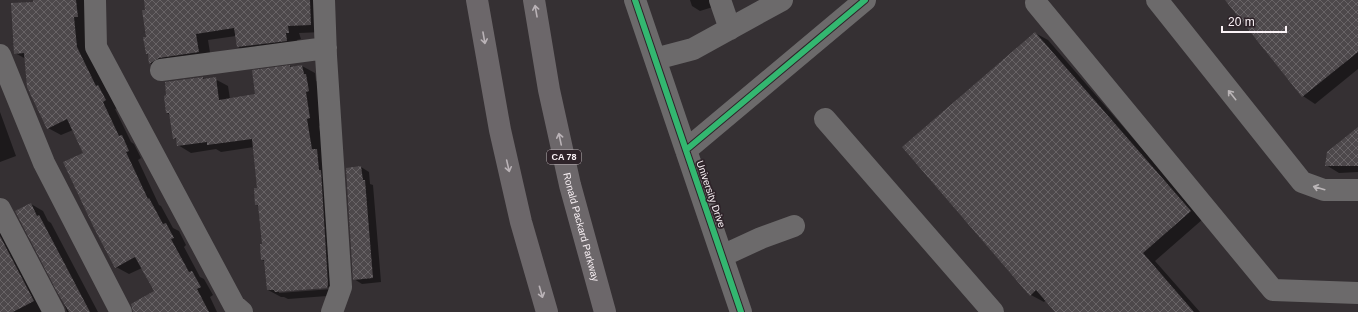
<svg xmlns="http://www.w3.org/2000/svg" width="1358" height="312" font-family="Helvetica,sans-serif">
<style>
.shadow{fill:#0007;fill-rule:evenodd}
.building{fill:url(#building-cross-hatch)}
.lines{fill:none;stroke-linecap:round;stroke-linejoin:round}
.minor{stroke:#6c6a6b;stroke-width:22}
.highway{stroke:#6c676a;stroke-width:22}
.cycleway-casing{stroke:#2e2329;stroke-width:8}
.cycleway{stroke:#33b770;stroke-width:6}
.oneway{stroke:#bab3b7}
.oneway2{stroke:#bab5b7}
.labels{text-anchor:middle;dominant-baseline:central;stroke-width:3.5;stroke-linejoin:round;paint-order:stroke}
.shield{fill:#2e2329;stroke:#bdb4b8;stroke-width:1}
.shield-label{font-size:9px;font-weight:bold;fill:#faf2f6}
.street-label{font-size:10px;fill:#faf2f6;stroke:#2e2329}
</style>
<defs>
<pattern id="building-cross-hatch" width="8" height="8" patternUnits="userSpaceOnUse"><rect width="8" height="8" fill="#4d484b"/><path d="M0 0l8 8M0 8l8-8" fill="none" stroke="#686366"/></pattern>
</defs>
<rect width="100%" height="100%" fill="#353033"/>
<path class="shadow" d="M 34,0 L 86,0 L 89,55 L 107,91 L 111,94 L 118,108 L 115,109 L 131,142 L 134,144 L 141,158 L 138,160 L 159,205 L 161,206 L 173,228 L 179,231 L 186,245 L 184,247 L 200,277 L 204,279 L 213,295 L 210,297 L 217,312 L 139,312 L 155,292 L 142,268 L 129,274 L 116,267 L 84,153 L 73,130 L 61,135 L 48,128 L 26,59 L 15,53 L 34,3 Z
M 159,0 L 322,0 L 323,32 L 299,33 L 301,39 L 297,40 L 298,47 L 250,54 L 238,47 L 236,36 L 208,40 L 211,59 L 162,70 L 150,63 L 149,55 L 147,54 L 146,10 Z
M 690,0 L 715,0 L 716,6 L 700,11 L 692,6 Z
M 1226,0 L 1358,0 L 1358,69 L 1315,104 L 1303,96 Z
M 1035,33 L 1048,40 L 1203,219 L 1155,261 L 1200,312 L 1056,312 L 1046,300 L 1044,302 L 1031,295 Z
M 290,66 L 292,67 L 302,66 L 315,73 L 316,81 L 319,82 L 323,125 L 319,126 L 324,154 L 340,295 L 288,299 L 284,297 L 281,297 L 268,290 L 266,262 L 262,260 L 263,245 L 259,206 L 256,205 L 258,189 L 254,147 L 221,152 L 216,149 L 191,153 L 178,145 L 178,140 L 174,138 L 170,115 L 167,113 L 203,78 L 206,80 L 215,79 L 228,86 L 230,99 L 256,95 ZM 332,287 L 332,289 L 279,293 L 279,291 Z
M 0,112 L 16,156 L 0,162 Z
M 1358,129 L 1358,172 L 1339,173 L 1326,165 Z
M 361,167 L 369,172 L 370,184 L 373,185 L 381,282 L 362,284 L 354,279 L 347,169 Z
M 31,204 L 43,211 L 48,221 L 51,223 L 98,312 L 67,312 Z
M 0,227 L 48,312 L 0,312 Z"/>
<path class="building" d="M 33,0 L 76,0 L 78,17 L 74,17 L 77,47 L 96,86 L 98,85 L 106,100 L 103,102 L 119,136 L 122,135 L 129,151 L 126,152 L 148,199 L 149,198 L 163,224 L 166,223 L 174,238 L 171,239 L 189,272 L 192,271 L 201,287 L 197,289 L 209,312 L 133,312 L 131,304 L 154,291 L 135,257 L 115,268 L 94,228 L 63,162 L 83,153 L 67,119 L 47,129 L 27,87 L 24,53 L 14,54 L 11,3 L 33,2 Z
M 144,0 L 310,0 L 311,25 L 288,26 L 289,33 L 286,33 L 287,41 L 237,47 L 234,28 L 196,34 L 199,52 L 159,58 L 149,64 L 148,54 L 146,54 L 143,37 L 146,37 L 142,10 L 145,10 Z
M 1225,0 L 1358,0 L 1358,52 L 1302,97 Z
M 1035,32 L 1191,211 L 1143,253 L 1194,312 L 1055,312 L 1036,290 L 1030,296 L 902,147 Z
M 290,65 L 290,67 L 302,65 L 304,74 L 306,74 L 309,91 L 306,92 L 310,118 L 307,119 L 312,149 L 317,149 L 319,170 L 321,170 L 328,285 L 327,288 L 275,292 L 274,290 L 267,290 L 264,260 L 261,260 L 260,244 L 262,244 L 258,205 L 255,205 L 254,188 L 257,188 L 252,139 L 207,145 L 207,142 L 177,146 L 176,138 L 173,139 L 169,113 L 166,113 L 164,96 L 166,95 L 165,82 L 203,77 L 203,79 L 216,77 L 219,100 L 255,94 L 252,70 Z
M 1358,127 L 1358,166 L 1325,166 L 1327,152 Z
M 361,166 L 363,180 L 365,180 L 373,278 L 353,280 L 346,168 Z
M 31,203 L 37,216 L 39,215 L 90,312 L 69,312 L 56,290 L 15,211 Z
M 0,236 L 34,301 L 13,312 L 0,312 Z"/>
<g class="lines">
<path class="minor" d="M 95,0 L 96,47 L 234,305 L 242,312
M 324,0 L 326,56 L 341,287 L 332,312
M 635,0 L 741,312
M 720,0 L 730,29
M 1157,0 L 1302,182 L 1324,190 L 1358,190
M 1036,3 L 1273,290 L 1358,293
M 0,55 L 44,163 L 121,312
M 655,59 L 693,49 L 782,0
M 161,70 L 326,48
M 825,119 L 993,312
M 686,150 L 865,0
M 0,209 L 54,312
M 722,256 L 761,238 L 794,226"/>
<g class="highway">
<path d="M 477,0 L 500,130 L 521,222 L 547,312"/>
<path id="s1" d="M 534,0 L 549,90 L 570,185 L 605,312"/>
</g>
<defs>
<path id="cycleway" d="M 635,0 L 741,312
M 686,150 L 865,0"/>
</defs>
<use href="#cycleway" class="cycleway-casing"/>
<use href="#cycleway" class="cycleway"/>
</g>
<defs><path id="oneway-shaft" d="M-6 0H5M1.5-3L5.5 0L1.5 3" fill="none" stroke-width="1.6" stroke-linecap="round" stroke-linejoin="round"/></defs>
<g class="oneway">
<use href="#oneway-shaft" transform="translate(536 11) rotate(-100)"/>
<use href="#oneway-shaft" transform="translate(484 38) rotate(80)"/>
<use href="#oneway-shaft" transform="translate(560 139) rotate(-102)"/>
<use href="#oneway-shaft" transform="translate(508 166) rotate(77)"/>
<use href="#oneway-shaft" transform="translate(541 292) rotate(74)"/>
</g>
<g class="oneway2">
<use href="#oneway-shaft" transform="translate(1232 95) rotate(-129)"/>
<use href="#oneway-shaft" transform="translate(1319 188) rotate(-164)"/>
</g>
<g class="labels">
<rect class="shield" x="547" y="150" width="34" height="14" rx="3"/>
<g class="shield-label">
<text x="564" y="157">CA 78</text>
</g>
<g class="street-label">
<text transform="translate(711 194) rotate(71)">University Drive</text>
<text stroke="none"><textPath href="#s1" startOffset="232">Ronald Packard Parkway</textPath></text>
</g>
</g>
<path d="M1222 26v6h64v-6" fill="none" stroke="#faf2f6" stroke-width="2"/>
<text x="1228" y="26" font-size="12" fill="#faf2f6" stroke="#2e2329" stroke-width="3" paint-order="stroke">20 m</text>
</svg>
